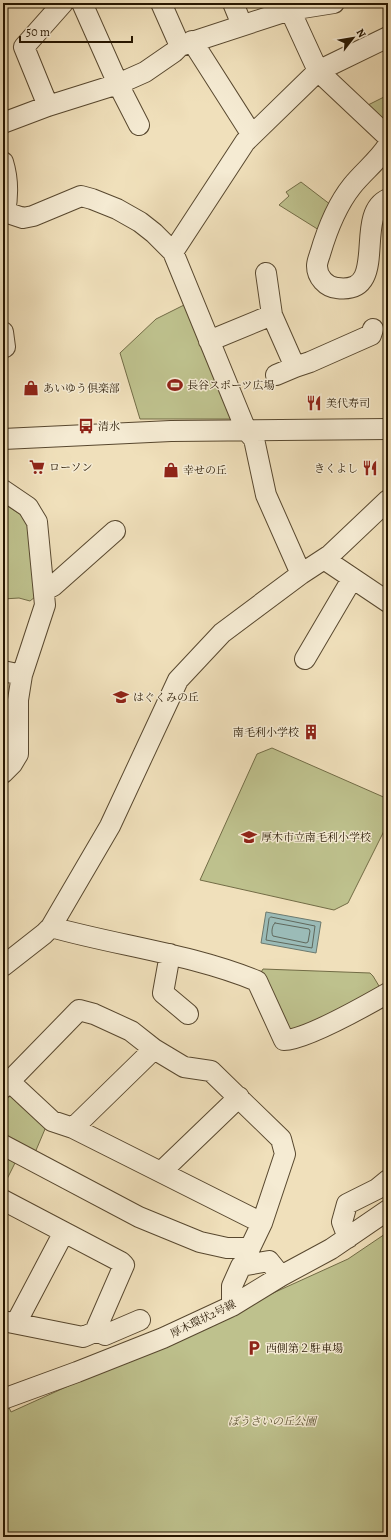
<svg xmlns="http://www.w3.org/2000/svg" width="391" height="1540" font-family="Alegreya,'Noto Serif JP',serif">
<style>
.green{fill:#bec18d;stroke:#726c46}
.water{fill:#9bbbb7;stroke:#6c796e}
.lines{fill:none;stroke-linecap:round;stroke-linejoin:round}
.shore{stroke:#60685c;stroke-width:1}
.minor-casing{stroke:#58482f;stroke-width:22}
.minor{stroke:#f5ebd3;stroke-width:20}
.labels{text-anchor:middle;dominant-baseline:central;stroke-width:3;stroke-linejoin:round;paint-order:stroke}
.poi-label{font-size:11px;fill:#261600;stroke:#f5ebd3;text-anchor:start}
.street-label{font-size:11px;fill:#261600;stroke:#f5ebd3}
.park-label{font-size:11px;font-style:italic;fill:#5b5231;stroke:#f5ebd3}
</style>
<rect width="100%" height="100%" fill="#f0e0bb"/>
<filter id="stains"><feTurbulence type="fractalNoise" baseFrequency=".005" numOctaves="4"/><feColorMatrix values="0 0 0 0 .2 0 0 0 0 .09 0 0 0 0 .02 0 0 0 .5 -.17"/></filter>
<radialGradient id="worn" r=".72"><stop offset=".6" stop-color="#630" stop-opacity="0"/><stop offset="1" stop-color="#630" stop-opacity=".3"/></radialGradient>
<path class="green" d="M 388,95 L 388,128 L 368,105 Z
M 301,182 L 331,205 L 319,230 L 279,205 L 289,196 L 286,192 Z
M 188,303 L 232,419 L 140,419 L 120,353 L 156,319 Z
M 3,503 L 21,515 L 29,525 L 35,597 L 30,601 L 19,598 L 3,599 Z
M 272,748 L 388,799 L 388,823 L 348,903 L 334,910 L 200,880 L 257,754 Z
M 263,969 L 370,973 L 373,976 L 382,991 L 291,1036 L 260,974 Z
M 9,1090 L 48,1122 L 34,1155 L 3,1138 L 3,1096 Z
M 3,1155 L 15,1163 L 3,1187 Z
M 388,1232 L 388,1537 L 3,1537 L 3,1394 L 11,1412 L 348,1259 Z"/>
<path class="water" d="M 266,912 L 321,922 L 316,953 L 261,943 Z"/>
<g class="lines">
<path class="shore" d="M 271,917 L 315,926 L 312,948 L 266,940 L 269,919 Z
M 275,923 L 309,929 L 310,931 L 308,942 L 306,943 L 273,936 C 271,933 272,925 275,923 Z"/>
<defs>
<path id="minor" d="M 82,3 L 118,84 L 139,125
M 161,3 L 180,46
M 233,3 L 242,25
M 284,3 L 290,10 L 334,3
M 388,37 L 318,71 L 387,136 L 388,139
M 192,41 L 252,135
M 48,106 L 24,47 L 63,3
M 3,123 L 48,106 L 118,84 L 145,72 L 174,52 L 180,46 L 290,10 L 318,71 L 245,142 L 173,252 L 246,430 L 254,439 L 266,495 L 301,574
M 388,145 C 379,160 363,172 352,186 C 336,206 327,230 320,254 C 319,257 317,262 317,266 C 317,277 326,287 337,288 C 391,295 352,215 388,199
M 3,162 C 8,178 8,196 5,212 L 3,213
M 5,212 L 23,218 L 33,216 L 81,196 L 92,199 L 117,209 L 140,222 L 154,233 L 173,252
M 266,273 L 272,315 L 295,367
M 3,332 L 5,347 L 3,347
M 209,341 L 272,315
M 276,375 L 295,367 L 310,362 L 371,335 L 373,329
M 3,439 L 171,431 L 388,429
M 3,490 L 28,507 L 37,522 L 45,605 L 22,675 L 18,700 L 18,754 L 12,764 L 3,773
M 324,559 L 388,602
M 44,591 L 53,586 L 115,531
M 305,659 L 352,579
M 3,671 L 22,675
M 51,927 C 119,946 191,954 257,981 L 284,1040 C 305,1040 367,1005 388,993
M 170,954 L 163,993 L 188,1014
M 3,966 L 44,934 L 51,927 L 110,826 L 178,680 L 222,633 L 301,574 L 330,555 L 388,500
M 3,1088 L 79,1010 L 94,1014 L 131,1031 L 154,1049
M 73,1128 L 262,1223
M 3,1145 L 139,1217 L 200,1242 L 227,1248 L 250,1248 L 262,1223 L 285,1154 L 281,1139 L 211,1071 L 184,1067 L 154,1049 L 73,1128 L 52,1121 L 9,1081
M 162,1171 L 239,1097
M 3,1200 L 121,1262 L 124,1265 L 97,1327 L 97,1331
M 348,1238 L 342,1222 L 347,1204 L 377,1189 L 388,1180
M 232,1306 L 232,1286 L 241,1266 L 269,1261 L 281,1276
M 3,1321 L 83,1337 L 97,1331 L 105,1335 L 140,1320
M 16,1323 L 64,1232
M 3,1399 L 77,1372 L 163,1338 L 232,1306 L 281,1276 L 331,1249 L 388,1210"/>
</defs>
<use href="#minor" class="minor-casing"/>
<use href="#minor" class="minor"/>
</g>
<defs>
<symbol id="stadium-bare" viewBox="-9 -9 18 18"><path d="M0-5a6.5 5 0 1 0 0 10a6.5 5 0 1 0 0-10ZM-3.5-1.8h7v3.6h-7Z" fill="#8f2418" stroke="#f5ebd3" stroke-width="2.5" paint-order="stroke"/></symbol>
<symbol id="shop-bare" viewBox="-9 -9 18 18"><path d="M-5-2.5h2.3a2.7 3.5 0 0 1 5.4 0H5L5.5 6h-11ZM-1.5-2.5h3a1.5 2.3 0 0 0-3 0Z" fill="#8f2418" stroke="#f5ebd3" stroke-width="2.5" paint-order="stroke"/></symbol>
<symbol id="restaurant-bare" viewBox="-9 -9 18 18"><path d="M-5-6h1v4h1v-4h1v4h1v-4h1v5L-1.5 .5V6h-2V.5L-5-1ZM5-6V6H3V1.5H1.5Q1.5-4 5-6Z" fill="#8f2418" stroke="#f5ebd3" stroke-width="2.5" paint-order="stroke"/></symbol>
<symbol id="bus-bare" viewBox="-9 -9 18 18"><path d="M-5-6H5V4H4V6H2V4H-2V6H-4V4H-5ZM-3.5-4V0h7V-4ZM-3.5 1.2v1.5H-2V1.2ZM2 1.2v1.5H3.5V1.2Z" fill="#8f2418" stroke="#f5ebd3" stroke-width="2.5" paint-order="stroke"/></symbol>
<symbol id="supermarket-bare" viewBox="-9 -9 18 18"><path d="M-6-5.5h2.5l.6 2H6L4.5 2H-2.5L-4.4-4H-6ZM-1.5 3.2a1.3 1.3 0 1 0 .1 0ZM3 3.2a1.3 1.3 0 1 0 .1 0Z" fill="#8f2418" stroke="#f5ebd3" stroke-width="2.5" paint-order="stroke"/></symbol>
<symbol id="school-bare" viewBox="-9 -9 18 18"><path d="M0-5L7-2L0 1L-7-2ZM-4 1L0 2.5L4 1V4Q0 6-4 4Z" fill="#8f2418" stroke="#f5ebd3" stroke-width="2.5" paint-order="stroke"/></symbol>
<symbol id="building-bare" viewBox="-9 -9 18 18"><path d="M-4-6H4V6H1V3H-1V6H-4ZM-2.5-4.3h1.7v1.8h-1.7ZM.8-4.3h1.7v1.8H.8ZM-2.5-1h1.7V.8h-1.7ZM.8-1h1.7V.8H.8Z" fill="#8f2418" stroke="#f5ebd3" stroke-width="2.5" paint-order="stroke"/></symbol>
<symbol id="parking-bare" viewBox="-9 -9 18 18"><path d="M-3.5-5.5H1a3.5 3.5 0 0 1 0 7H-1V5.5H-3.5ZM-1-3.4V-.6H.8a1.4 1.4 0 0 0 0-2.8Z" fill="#8f2418" stroke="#f5ebd3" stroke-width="2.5" paint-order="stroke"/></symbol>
</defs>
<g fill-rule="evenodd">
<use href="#stadium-bare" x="164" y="374" width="22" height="22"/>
<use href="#shop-bare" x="20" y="377" width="22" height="22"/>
<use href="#restaurant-bare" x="303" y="392" width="22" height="22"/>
<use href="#bus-bare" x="75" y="415" width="22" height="22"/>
<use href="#supermarket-bare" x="26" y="456" width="22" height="22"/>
<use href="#restaurant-bare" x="359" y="457" width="22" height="22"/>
<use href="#shop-bare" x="160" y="459" width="22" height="22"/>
<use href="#school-bare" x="110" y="686" width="22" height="22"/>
<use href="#building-bare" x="300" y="721" width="22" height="22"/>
<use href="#school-bare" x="238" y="826" width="22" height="22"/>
<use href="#parking-bare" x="243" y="1337" width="22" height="22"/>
</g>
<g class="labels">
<g class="poi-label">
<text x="187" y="385">長谷スポーツ広場</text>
<text x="43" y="388">あいゆう倶楽部</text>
<text x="326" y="403">美代寿司</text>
<text x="98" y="426">清水</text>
<text x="49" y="467">ローソン</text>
<text x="358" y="468" text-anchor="end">きくよし</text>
<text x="183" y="470">幸せの丘</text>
<text x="133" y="697">はぐくみの丘</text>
<text x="299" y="732" text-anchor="end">南毛利小学校</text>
<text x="261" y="837">厚木市立南毛利小学校</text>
<text x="266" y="1348">西側第２駐車場</text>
</g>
<g class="street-label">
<text transform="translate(203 1319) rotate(-26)">厚木環状2号線</text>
</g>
<g class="park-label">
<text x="272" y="1421">ぼうさいの丘公園</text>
</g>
</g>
<rect width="391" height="1540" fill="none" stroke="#f0e0bb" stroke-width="16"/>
<rect x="4" y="4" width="383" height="1532" fill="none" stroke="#261600" stroke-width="2"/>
<rect x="8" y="8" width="375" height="1524" fill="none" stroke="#261600"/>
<g transform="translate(353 38) rotate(59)" stroke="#f5ebd3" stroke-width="3" paint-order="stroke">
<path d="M0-3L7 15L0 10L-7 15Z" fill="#261600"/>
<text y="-6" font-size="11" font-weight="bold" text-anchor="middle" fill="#261600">N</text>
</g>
<path d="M20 36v6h112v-6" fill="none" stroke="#261600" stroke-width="2"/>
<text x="26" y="36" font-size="12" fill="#261600" stroke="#f5ebd3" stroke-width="3" paint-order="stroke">50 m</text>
<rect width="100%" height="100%" filter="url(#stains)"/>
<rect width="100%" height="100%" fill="url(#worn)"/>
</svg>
